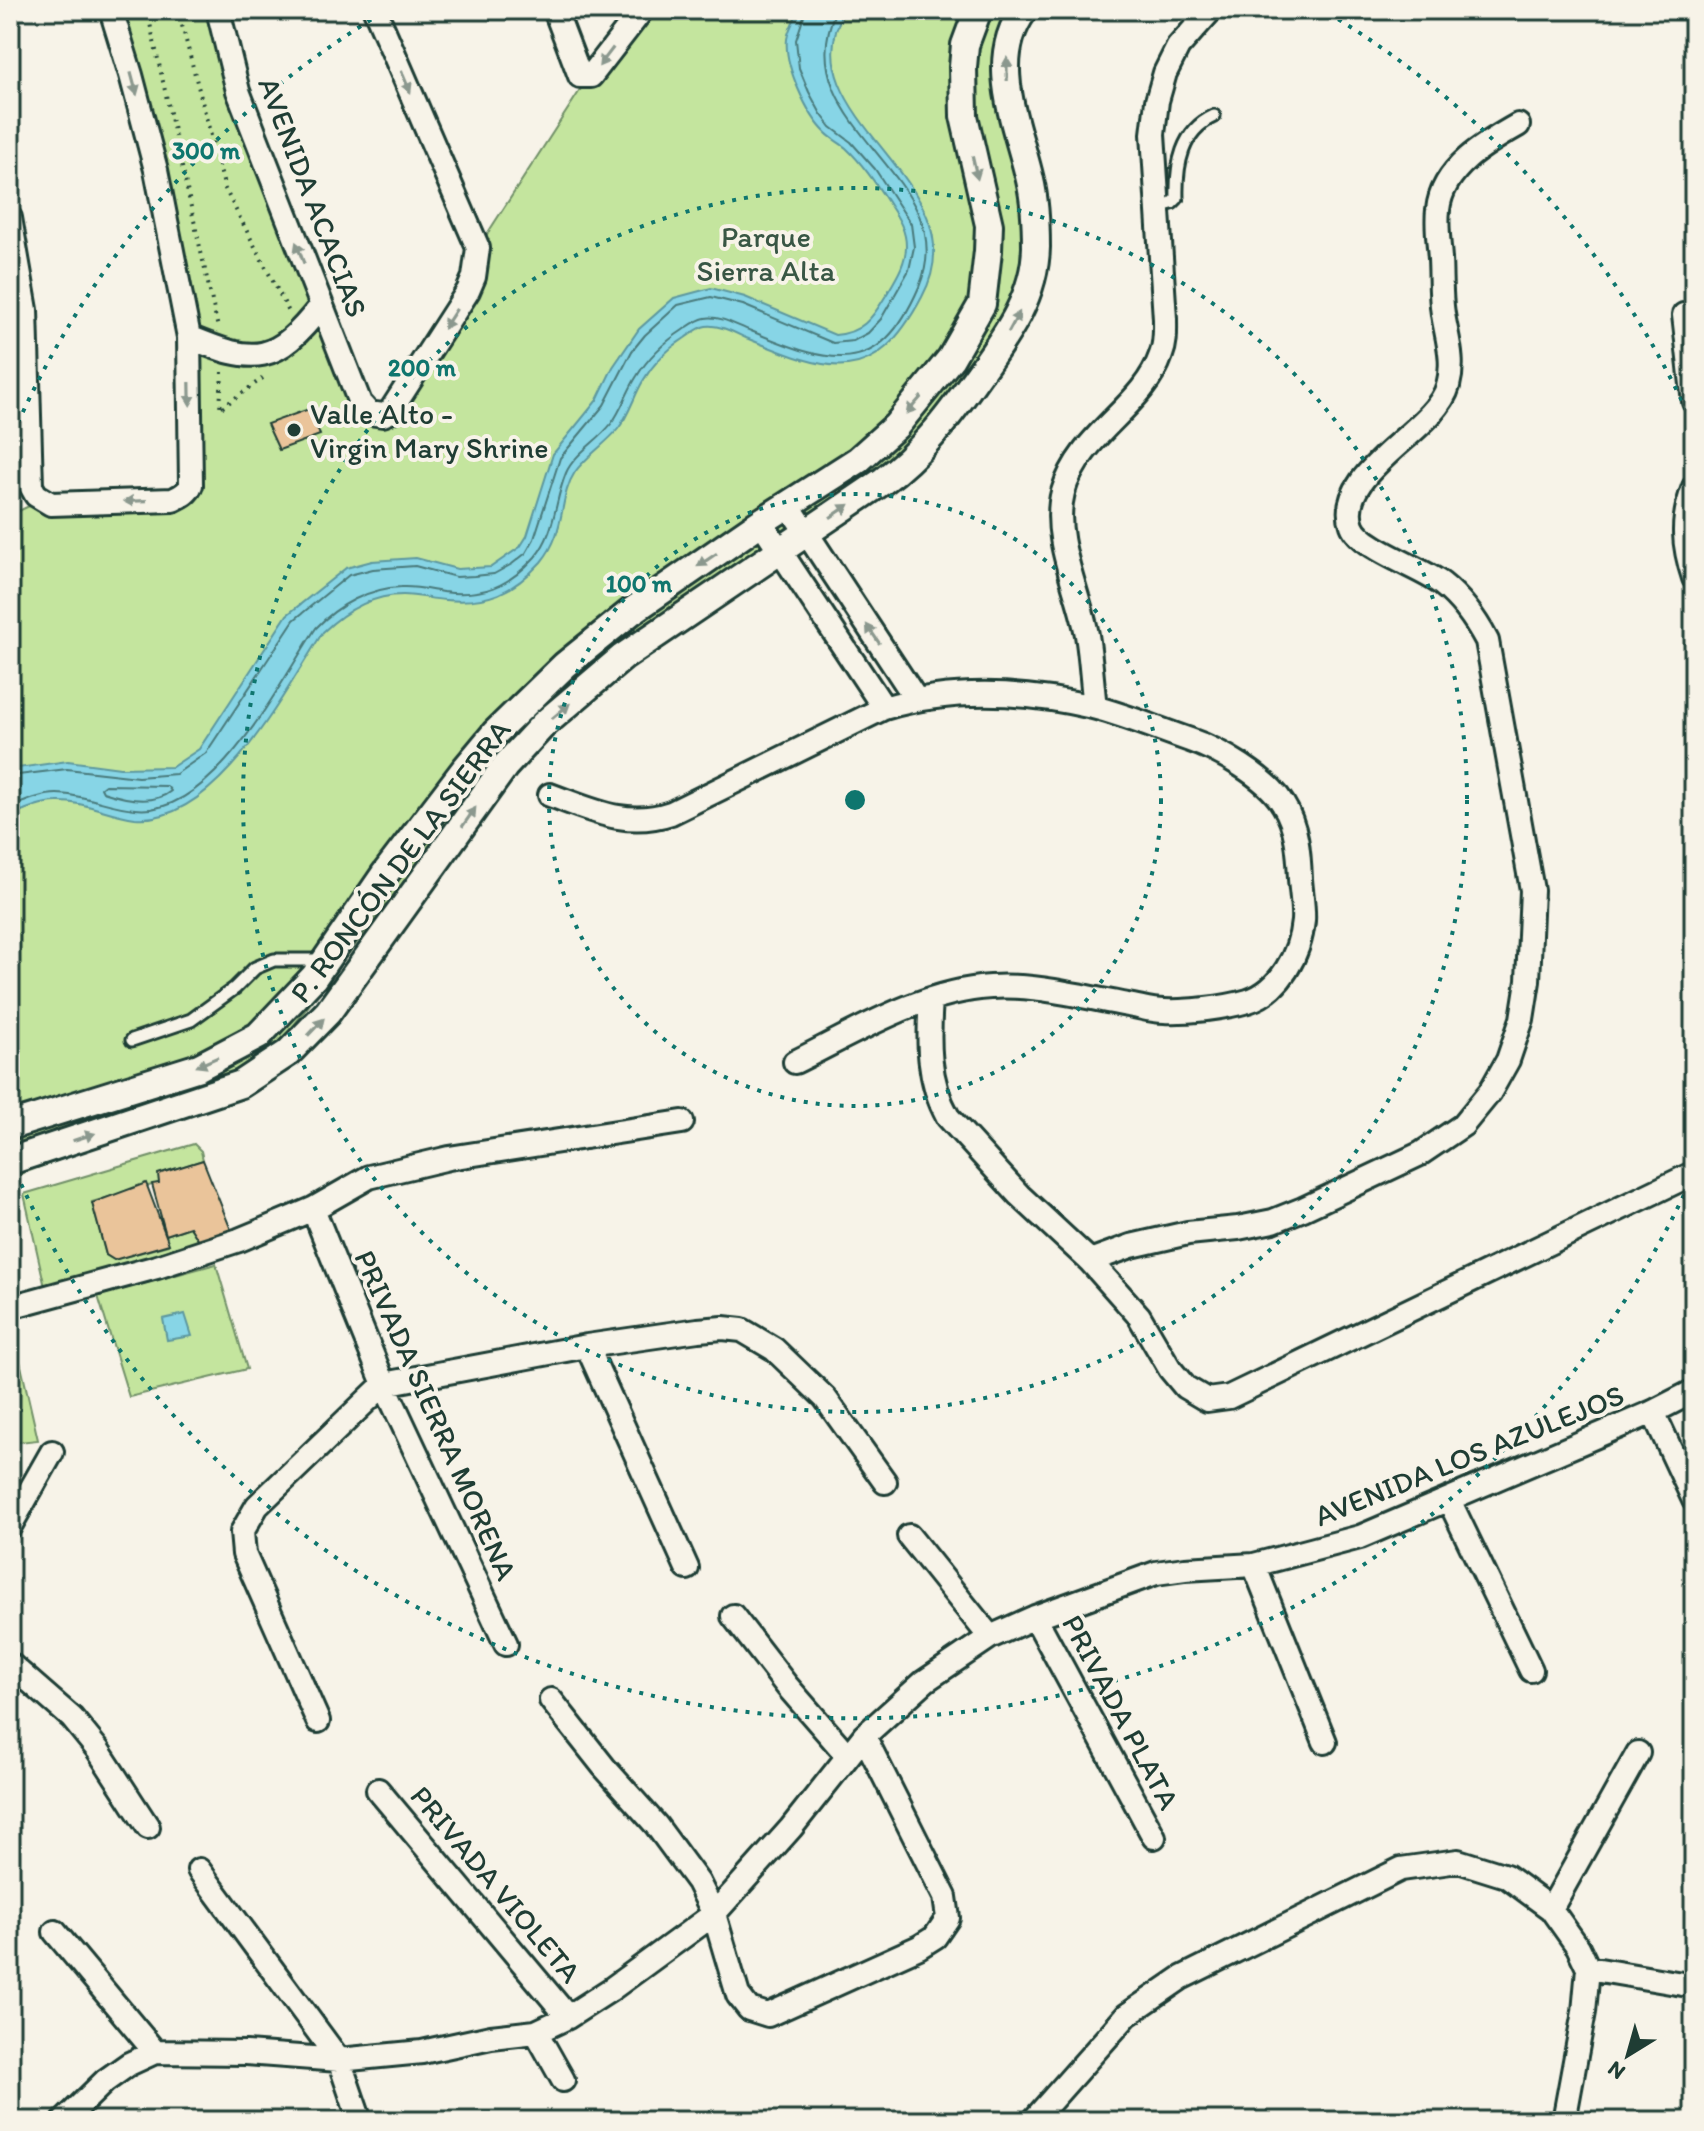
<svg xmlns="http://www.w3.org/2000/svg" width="1704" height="2131" font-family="Itim,sans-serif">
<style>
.green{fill:#c4e59e;stroke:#729169;stroke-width:2}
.water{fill:#87d5e6;stroke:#5d989f;stroke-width:2}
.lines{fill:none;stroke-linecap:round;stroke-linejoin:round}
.shore{stroke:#497a7b;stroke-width:2}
.building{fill:#eac49a;stroke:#1f3d34;stroke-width:2}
.service-casing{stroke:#1f3d34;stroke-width:17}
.minor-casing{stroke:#1f3d34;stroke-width:28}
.tertiary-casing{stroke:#1f3d34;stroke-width:32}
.path{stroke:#1f3d34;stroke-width:4;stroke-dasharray:2 6;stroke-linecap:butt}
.service{stroke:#f7f3e8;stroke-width:11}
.minor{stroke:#f7f3e8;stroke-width:22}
.tertiary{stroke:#f7f3e8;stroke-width:26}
.oneway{fill:#8b988e}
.ring{fill:none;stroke:#0f766e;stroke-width:4;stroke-dasharray:4 8}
.poi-dot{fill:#1f3d34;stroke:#f7f3e8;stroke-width:3}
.labels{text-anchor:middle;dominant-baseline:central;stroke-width:8;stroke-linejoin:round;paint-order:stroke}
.street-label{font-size:30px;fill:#1f3d34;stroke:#f7f3e8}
.park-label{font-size:30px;fill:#385644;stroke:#f7f3e8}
.poi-label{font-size:30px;fill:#1f3d34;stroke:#f7f3e8;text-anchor:start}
.centre{fill:#0f766e;stroke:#f7f3e8;stroke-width:4}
.ring-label{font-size:24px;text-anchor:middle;font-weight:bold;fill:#0f766e;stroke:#f7f3e8;stroke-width:8;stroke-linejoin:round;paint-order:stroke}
</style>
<rect width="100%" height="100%" fill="#f7f3e8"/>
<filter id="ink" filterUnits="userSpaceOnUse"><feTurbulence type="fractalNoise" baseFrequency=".0125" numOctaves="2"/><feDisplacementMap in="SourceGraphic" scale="16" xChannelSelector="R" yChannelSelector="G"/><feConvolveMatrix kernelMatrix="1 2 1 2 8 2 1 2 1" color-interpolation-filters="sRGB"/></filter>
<g filter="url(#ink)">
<path class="green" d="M 111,10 L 219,10 L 238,91 L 365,424 L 391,425 L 478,248 L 632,10 L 1025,10 L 1012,31 L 1035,218 L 1024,301 L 919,452 L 799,518 L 511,741 L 242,1093 L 10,1178 L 10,515 L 42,500 L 173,500 L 191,469 L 189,337 Z
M 194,1144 L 201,1151 L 203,1160 L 159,1174 L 159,1183 L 92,1202 L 106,1255 L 114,1260 L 168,1245 L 166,1235 L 190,1227 L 204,1249 L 47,1296 L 24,1194 Z
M 216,1264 L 247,1369 L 129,1397 L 98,1296 Z
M 10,1322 L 11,1322 L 38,1440 L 10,1443 Z"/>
<path class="water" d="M 799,10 L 845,10 C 783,118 985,181 922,297 C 873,390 830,372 746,338 C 735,333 719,324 706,326 C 699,327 691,334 685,338 C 669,348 653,364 643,381 C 634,396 629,415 618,429 C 605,445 586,456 575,472 C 558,498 567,531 541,562 C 513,593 487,604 445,600 C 431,599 417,595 403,595 C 372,595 344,612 323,632 C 284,692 217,825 135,818 C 109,815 84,801 57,802 C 41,802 24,810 10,816 L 10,769 L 68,761 L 120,768 L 172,767 L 199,749 L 287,615 L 346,568 L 372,561 L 416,558 L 457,569 L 491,567 L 520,547 L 527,536 L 553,454 L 597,400 L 613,367 L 639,329 L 674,298 L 711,288 L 745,297 L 835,335 C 861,333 872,319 885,297 C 894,281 906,265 906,246 C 906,231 899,219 891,207 C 878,186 864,165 846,148 C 840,143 832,139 826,133 C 807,115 784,65 787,39 C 788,30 795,18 799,10 Z
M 185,1314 L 192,1336 L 167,1340 L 163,1319 Z"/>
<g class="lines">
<path class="shore" d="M 10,776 L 67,769 L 138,777 L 176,774 L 206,753 L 294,620 L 349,575 L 373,569 L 415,566 L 456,577 L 474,576 L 494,574 L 512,564 L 526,553 L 534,539 L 560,458 L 604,405 L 632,351 L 645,335 L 678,305 L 711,297 L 743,305 L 833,343 L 853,341 L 868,333 L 881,319 L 909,270 L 914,247 L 911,224 L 875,169 L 851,142 L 831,127 L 821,114 L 809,92 L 799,68 L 796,40 L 806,10
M 105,785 L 167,786 L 171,791 C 153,806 124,799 103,792 L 101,788 Z
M 10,807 C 24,802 41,794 57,794 C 83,794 109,807 135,809 C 213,818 279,684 316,628 C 338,605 369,588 401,587 C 416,586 430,590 443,592 C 483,597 508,587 535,557 C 556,532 554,502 566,473 C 574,454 598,441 611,424 C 622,410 627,391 637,376 C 648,358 666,341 683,330 C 689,326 698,319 705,318 C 720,315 737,326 751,331 C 829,363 878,382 919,287 C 966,177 783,127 836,10"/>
</g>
<path class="building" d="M 309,409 L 320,435 L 279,450 L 267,424 Z
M 203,1160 L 233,1235 L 204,1249 L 190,1227 L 166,1235 L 152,1184 L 159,1183 L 158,1174 Z
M 146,1183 L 169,1244 L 114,1260 L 106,1255 L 92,1203 Z"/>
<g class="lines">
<defs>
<path id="service" d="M 1157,207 L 1172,203 L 1177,198 C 1176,166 1181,131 1214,116
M 132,1040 L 191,1020 L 235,988 L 255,968 L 274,960 L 325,960"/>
<path id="minor" d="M 218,10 L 238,91 L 360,403 L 369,413 L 383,415 L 390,412 L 468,291 L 474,277 L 478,248 L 375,10
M 555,10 L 580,76 L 591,76 L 642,10
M 10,218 L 26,310 L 31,486 L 36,495 L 51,504 L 173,500 C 181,496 188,493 191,485 L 189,337 L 156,170 L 131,75 L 111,10
M 1684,315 L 1694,402
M 189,337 C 256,365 275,364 321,306
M 1694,487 C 1681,520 1683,545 1694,578
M 789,506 L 916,699
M 761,522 L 884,708
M 1095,707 C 1092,683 1091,659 1087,635 C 1079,591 1051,536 1063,492 C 1080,433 1143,408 1161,355 C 1166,343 1165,331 1165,319 L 1153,134 L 1157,101 L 1165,73 L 1178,47 L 1211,10
M 550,795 C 592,810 626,828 671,813 L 884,708 C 951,688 1024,691 1093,707 C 1125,715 1158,729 1190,740 C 1219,750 1267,777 1283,804 C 1297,826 1299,853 1300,879 C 1301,893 1304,908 1303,921 C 1300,954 1280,991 1248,1001 C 1224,1008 1188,1012 1164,1011 C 1152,1011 1140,1007 1128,1005 C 1083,997 1036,984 991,987 C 922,991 856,1032 795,1062
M 931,999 C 928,1040 927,1080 948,1117 L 1019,1195 L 1090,1261 L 1139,1316 L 1170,1369 L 1185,1387 L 1207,1400 L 1229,1397 L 1694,1173
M 313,1209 L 384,1384 L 506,1644
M 1090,1261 L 1131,1246 L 1188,1233 L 1238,1228 L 1273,1221 L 1303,1209 L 1420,1154 L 1463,1125 L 1490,1092 L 1508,1060 L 1522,1019 L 1528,981 L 1532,890 L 1487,641 C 1476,620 1461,599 1442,584 C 1422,568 1360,548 1352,525 C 1333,473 1436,431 1448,386 C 1455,360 1447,339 1443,314 C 1440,296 1441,277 1440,259 C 1439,243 1436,226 1438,210 C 1442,168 1486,143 1518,125
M 10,1307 L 157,1267 L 239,1240 L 313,1209 L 369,1177 L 449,1158 L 682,1122
M 587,1346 L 687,1568
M 1653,1412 L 1694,1500
M 1449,1500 L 1531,1670
M 10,1526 L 52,1452
M 909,1536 L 990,1637
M 1254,1565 L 1325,1742
M 733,1616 L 787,1686 L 847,1755
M 1035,1617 L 1154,1837
M 10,1664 L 72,1718 L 98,1750 L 148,1827
M 551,1700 L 604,1767 L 656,1825 L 698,1882 L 714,1914 L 738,1995 L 749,2009 L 768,2015 L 919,1947 L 935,1937 L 948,1918 L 945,1897 L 864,1736
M 318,1721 L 244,1554 L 242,1532 L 257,1506 L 384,1384 L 587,1346 L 698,1330 L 723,1328 L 742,1330 L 774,1349 L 825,1398 L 885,1482
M 378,1790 L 568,2017
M 199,1870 L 339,2060 L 360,2121
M 1551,1909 L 1638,1753
M 55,1932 L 155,2052
M 1588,1968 L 1694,1986
M 536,2032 L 563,2080
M 64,2121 L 105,2081 L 129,2064 L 155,2052 L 246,2053 L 339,2060 L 422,2052 L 491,2037 L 536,2032 L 568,2017 L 610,1990 L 714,1914 L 791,1828 L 864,1736 L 925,1681 L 990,1637 L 1035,1617 L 1156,1573 L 1185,1569 L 1254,1565 L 1360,1537 L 1653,1412 L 1694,1391
M 1033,2121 L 1127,2015 L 1181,1978 L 1401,1869 L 1458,1861 L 1506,1876 L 1551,1909 L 1578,1947 L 1588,1968 L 1584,2012 L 1564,2121"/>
<path id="tertiary" d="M 10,1126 L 199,1067 L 258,1036 L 314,977 L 384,875 L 465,769 L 495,733 L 565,665 L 632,611 L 761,522 L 858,460 L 896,426 L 951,358 L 982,304 L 988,251 L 989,225 L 964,116 L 963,67 L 965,45 L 978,10
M 10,1161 L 241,1084 L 288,1053 L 328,1012 L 505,766 L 543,725 L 623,657 L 883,481 C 920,454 946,420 973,382 C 1002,341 1035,300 1036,247 C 1036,225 1035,201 1030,180 C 1018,126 986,61 1024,10"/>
</defs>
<use href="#service" class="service-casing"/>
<use href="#minor" class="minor-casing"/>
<use href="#tertiary" class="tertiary-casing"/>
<path class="path" d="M 147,10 L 218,328
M 178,10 L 225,189 L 289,312
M 222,372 L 220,409 L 267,375"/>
<use href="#service" class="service"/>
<use href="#minor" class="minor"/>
<use href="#tertiary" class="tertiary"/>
</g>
<defs><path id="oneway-solid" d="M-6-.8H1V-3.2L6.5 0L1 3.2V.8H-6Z" transform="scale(2)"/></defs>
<g class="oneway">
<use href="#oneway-solid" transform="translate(606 57) rotate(127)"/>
<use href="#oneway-solid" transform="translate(1007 69) rotate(-91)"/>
<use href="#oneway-solid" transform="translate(406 82) rotate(67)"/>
<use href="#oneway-solid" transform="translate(134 84) rotate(75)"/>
<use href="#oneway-solid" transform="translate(975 168) rotate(77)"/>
<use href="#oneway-solid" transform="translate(300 253) rotate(-111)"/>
<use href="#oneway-solid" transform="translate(450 319) rotate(123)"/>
<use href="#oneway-solid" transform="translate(1014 322) rotate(-62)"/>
<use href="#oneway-solid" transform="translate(190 394) rotate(89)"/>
<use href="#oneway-solid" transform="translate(914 405) rotate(131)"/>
<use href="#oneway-solid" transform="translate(135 501) rotate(178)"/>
<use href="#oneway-solid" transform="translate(840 511) rotate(-34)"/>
<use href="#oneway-solid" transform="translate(707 560) rotate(146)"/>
<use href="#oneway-solid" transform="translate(873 634) rotate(-124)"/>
<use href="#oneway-solid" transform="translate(561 711) rotate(-40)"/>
<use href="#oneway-solid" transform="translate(469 817) rotate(-55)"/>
<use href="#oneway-solid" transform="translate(316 1027) rotate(-47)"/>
<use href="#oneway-solid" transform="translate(207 1062) rotate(156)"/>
<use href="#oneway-solid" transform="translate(84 1137) rotate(-18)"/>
</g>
</g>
<g class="ring">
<circle cx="855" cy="800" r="306"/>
<circle cx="855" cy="800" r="612"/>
<path d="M1694 1173A918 918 0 0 1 13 1166M13 434A918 918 0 0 1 382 13M1328 13A918 918 0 0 1 1694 427"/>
</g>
<circle class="poi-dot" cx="294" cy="430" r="8"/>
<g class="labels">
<g class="street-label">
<text transform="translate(313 197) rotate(69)">AVENIDA ACACIAS</text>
<text transform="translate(400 861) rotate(-53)">P. RONCÓN DE LA SIERRA</text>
<text transform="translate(436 1415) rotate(66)">PRIVADA SIERRA MORENA</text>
<text transform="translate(1469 1455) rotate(-22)">AVENIDA LOS AZULEJOS</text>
<text transform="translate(1121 1712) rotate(62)">PRIVADA PLATA</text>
<text transform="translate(496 1884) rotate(50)">PRIVADA VIOLETA</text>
</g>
<g class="park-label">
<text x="766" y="236">Parque<tspan x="766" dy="34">Sierra Alta</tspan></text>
</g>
<g class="poi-label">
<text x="310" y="413">Valle Alto -<tspan x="310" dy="34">Virgin Mary Shrine</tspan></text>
</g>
</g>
<circle cx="855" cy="800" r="12" class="centre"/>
<g class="ring-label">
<text x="206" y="159">300 m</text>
<text x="422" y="376">200 m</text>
<text x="639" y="592">100 m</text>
</g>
<rect width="1704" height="2131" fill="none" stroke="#f7f3e8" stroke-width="40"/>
<rect x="20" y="20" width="1664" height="2091" fill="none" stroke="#1f3d34" stroke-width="3" filter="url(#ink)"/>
<g transform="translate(1628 2055) rotate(217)" stroke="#f7f3e8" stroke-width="6" paint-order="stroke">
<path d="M0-6L14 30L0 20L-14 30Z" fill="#1f3d34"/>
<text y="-12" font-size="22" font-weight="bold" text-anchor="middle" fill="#1f3d34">N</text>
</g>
</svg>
